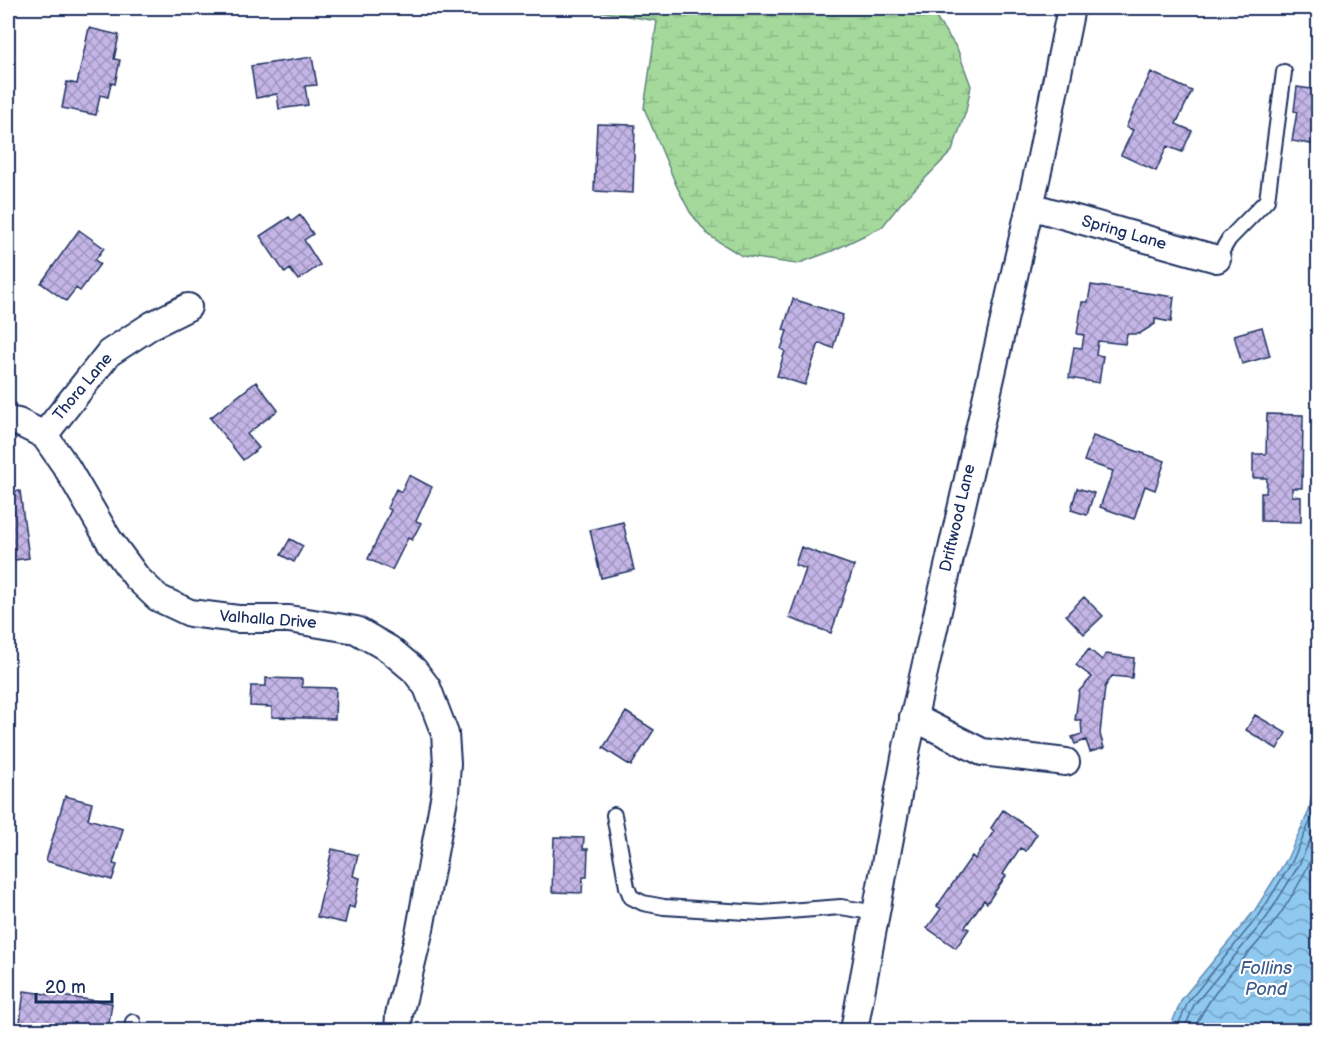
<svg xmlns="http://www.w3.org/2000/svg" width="1326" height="1038" font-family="'Balsamiq Sans',sans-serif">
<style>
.wetland{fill:url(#wetland-marsh);stroke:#60847c;stroke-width:1.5}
.water{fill:url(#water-waves);stroke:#618bb5;stroke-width:1.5}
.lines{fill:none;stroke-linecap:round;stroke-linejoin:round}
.shore{stroke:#496d98;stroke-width:1.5}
.building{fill:url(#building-cross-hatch);stroke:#1b2f5e;stroke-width:1.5}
.lane-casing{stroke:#1b2f5e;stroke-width:18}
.street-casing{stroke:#1b2f5e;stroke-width:30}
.lane{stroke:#fff;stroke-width:14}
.street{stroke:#fff;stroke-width:26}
.labels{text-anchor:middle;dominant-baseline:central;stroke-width:4.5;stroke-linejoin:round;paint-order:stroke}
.street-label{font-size:16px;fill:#1b2f5e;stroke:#fff}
.water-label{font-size:18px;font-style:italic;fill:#3e5d8a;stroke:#fff}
</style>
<defs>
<pattern id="wetland-marsh" width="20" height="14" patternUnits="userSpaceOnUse" patternTransform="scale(1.5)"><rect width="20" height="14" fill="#a4d99b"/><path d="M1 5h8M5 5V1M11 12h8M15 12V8" fill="none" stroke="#8dbb88"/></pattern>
<pattern id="water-waves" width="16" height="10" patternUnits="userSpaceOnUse" patternTransform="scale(1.5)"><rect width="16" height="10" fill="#8fc9ef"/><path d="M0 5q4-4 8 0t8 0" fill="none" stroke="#74a4c5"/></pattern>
<pattern id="building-cross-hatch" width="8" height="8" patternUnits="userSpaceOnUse" patternTransform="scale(1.5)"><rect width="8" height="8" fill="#c4b5e6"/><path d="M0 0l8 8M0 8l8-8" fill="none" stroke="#9e94be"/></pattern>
</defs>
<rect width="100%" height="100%" fill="#fff"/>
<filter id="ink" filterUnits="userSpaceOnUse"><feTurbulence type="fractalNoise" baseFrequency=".0167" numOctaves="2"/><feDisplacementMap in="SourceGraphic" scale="12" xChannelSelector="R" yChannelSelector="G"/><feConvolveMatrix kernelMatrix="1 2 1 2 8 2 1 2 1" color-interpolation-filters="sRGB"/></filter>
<g filter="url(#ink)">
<path class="wetland" d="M 581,8 L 929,8 L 957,48 L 971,86 L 966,111 L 952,151 L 902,202 L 882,227 L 832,251 L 797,264 L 742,256 L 708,235 L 690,212 L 677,187 L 644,108 L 657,21 Z"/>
<path class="water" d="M 1318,758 L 1318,1030 L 1169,1030 L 1182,999 L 1255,910 L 1287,859 L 1309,811 Z"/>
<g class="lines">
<path class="shore" d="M 1176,1030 L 1188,1002 L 1260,914 L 1292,862 L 1314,813 L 1318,790
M 1184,1030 L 1194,1005 L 1267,917 L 1299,865 L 1318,822
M 1194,1030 C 1211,989 1246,959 1273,924 C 1291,900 1306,872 1318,844"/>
</g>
<path class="building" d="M 89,28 L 119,35 L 114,59 L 120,60 L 115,84 L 111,83 L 108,97 L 100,95 L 96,115 L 62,108 L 67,82 L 77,84 Z
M 312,57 L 317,85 L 305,86 L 308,105 L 279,109 L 277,94 L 256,98 L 251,66 Z
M 1151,72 L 1192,91 L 1176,124 L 1192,131 L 1182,152 L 1167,146 L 1156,171 L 1121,155 L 1133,130 L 1126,127 Z
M 1297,87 L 1318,90 L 1317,145 L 1292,141 L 1297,112 L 1294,111 Z
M 597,124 L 635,125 L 633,193 L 594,191 Z
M 300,215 L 313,234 L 304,240 L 320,265 L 298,280 L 290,269 L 285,273 L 260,236 L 289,217 L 292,221 Z
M 79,230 L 104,248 L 95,260 L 100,264 L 80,291 L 76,288 L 66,301 L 41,283 Z
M 1091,285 L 1174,297 L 1171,322 L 1155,319 L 1155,324 L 1139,334 L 1127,334 L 1125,344 L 1098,341 L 1096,355 L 1103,356 L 1099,383 L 1069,378 L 1074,347 L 1082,348 L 1084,335 L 1077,334 L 1082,302 L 1088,302 Z
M 793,299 L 843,315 L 833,348 L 819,343 L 805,385 L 777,376 L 785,351 L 781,349 L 787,331 L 783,330 Z
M 1262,327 L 1270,356 L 1242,364 L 1234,335 Z
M 1318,351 L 1318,398 L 1315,397 Z
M 256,382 L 278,410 L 247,434 L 259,448 L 243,460 L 210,418 Z
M 1267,414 L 1303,415 L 1302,488 L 1292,488 L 1292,496 L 1301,497 L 1301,522 L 1261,521 L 1261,493 L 1266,493 L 1267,478 L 1253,478 L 1253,454 L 1266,454 Z
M 1093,436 L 1165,461 L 1155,490 L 1145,486 L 1134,519 L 1100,507 L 1113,471 L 1084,461 Z
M 409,475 L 432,487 L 416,521 L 421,523 L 412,540 L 408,538 L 392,570 L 368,559 L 391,510 L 387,508 L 396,489 L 401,492 Z
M 1077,488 L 1094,493 L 1087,515 L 1071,510 Z
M 20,491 L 29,558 L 8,561 L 8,492 Z
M 623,522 L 634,570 L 601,578 L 590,530 Z
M 290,539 L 303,546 L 294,562 L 281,555 Z
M 801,547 L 854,566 L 831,633 L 789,618 L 806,569 L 795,565 Z
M 1084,597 L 1103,616 L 1084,634 L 1066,615 Z
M 1089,649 L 1102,660 L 1106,654 L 1134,658 L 1132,678 L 1112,676 L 1105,687 L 1100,734 L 1104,748 L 1090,752 L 1086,740 L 1075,744 L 1072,737 L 1082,734 L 1081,720 L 1075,720 L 1079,691 L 1092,677 L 1076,665 Z
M 266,678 L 302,679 L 302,687 L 336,688 L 335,719 L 272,717 L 272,707 L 250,706 L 251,686 L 266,686 Z
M 626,712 L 654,730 L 631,766 L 603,748 Z
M 1255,715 L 1286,733 L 1277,749 L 1246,730 Z
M 65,796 L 92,803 L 88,819 L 123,829 L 113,864 L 117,865 L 112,880 L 46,861 Z
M 1003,810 L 1037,834 L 1026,851 L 1020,848 L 1003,874 L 1006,876 L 987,903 L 984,900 L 965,927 L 969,929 L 956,948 L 927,928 L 941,909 L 937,906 L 972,856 L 975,859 L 994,831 L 991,828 Z
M 554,837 L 584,838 L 583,849 L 588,849 L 587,877 L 583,877 L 582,893 L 552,892 Z
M 332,849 L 358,855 L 353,876 L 360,878 L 354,908 L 349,906 L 345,923 L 317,917 Z
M 24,991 L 112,1003 L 108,1030 L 19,1030 Z"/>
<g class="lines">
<defs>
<path id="lane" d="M 1217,259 L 1229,239 L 1267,200 L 1284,72
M 614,815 L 627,887 L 631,897 L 643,903 L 664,907 L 762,913 L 841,907 L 876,913
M 132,1030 L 133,1022"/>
<path id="street" d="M 1030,206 L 1217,259
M 8,420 L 18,422 L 44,435 L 67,468 L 109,540 L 137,578 L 158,598 L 190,613 L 238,619 L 289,619 L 356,630 L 389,649 L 414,670 L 427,687 L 445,734 L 447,763 L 445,793 L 420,929 L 399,1015 L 398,1030
M 44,435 L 109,353 L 152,325 L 188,307
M 913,717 L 982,752 L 1066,762
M 854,1030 L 907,747 L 1040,162 L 1071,8"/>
</defs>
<use href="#lane" class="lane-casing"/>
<use href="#street" class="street-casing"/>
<use href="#lane" class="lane"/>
<use href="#street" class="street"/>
</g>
</g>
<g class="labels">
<g class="street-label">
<text transform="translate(1124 233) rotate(16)">Spring Lane</text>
<text transform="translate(83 387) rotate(-50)">Thora Lane</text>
<text transform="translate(958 518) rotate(-77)">Driftwood Lane</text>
<text transform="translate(268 620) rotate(4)">Valhalla Drive</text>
</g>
<g class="water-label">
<text x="1266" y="968">Follins<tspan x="1266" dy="21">Pond</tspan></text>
</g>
</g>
<rect width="1326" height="1038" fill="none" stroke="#fff" stroke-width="30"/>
<rect x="15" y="15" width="1296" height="1008" fill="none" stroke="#1b2f5e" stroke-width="2" filter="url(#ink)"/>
<path d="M36 993v9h76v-9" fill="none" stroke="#1b2f5e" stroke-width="3"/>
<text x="45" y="993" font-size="18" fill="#1b2f5e" stroke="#ffffff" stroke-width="4.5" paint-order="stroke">20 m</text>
</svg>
